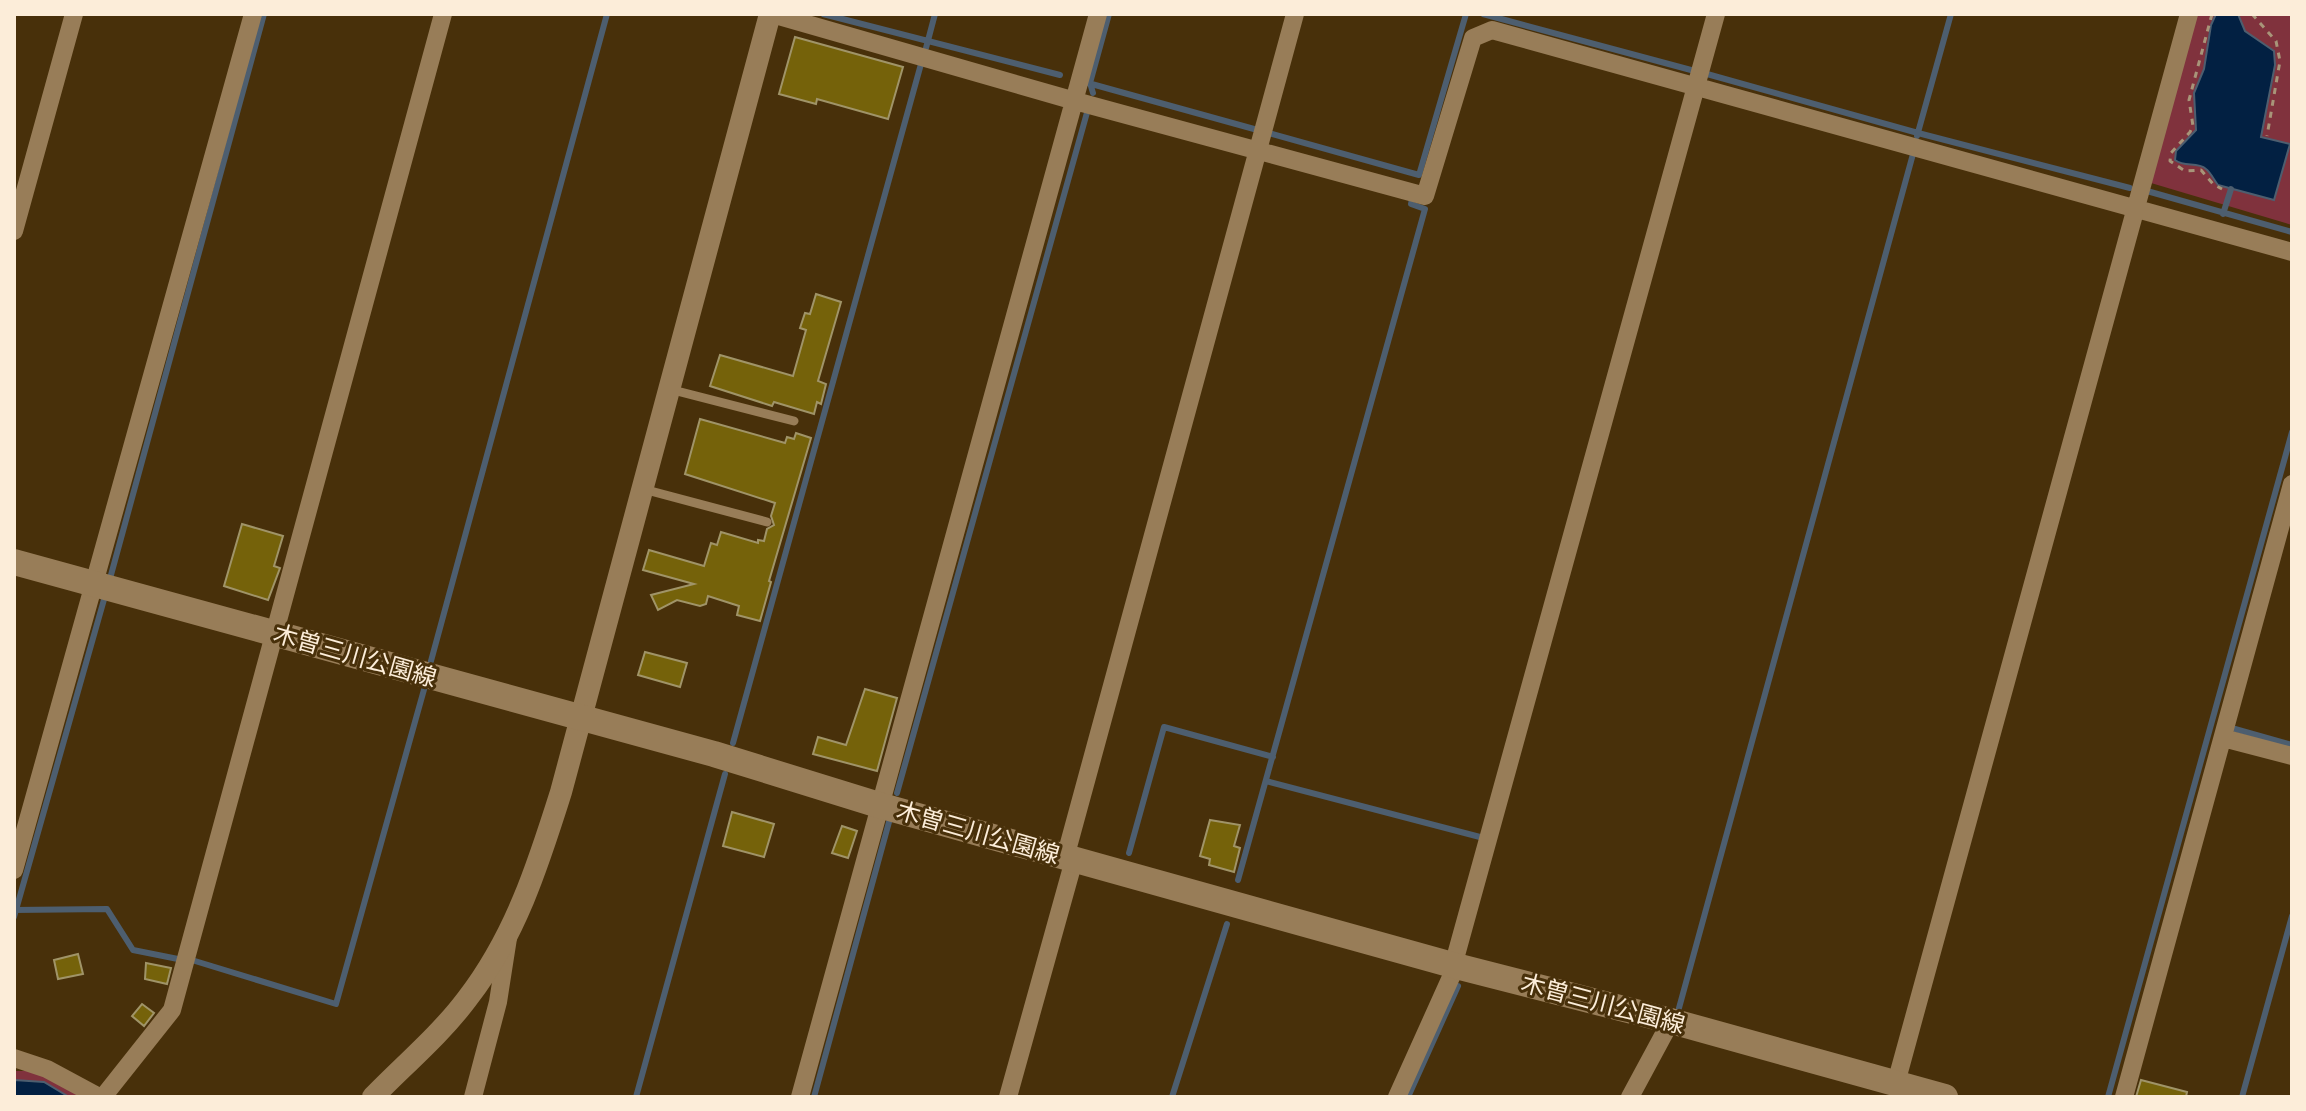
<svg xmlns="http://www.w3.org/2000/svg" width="2306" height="1111" font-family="'Times New Roman','Noto Sans JP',serif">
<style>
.green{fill:#80323d}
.water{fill:#022042;stroke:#4d5e6f;stroke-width:2}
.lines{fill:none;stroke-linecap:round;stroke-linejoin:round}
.stream{stroke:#4d5e6f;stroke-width:6}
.building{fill:#75620a;stroke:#a09468;stroke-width:2}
.path{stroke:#a89579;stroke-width:3;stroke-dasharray:6 6;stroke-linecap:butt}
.service{stroke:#987d58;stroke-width:9}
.minor{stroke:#987d58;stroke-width:18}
.tertiary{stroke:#987d58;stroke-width:22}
.secondary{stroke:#987d58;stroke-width:26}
.labels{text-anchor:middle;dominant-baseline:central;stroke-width:6;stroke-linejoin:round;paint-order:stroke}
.street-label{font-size:24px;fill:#fcedd9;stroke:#48300a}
</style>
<rect width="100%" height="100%" fill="#48300a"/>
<path class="green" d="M 2197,14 L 2292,14 L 2292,225 L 2151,183 Z
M 14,1071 L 34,1071 L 84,1097 L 14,1097 Z"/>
<path class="water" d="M 2216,14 L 2238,14 L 2245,31 L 2274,51 L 2275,65 L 2261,137 L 2290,144 L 2274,200 L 2218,185 C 2214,180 2211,173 2206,169 C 2197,161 2185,168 2175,160 L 2176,151 L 2196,130 L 2194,93 L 2204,69 L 2211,25 Z
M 14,1080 L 44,1082 L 69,1097 L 14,1097 Z"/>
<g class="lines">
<path class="stream" d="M 823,14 L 1060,75
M 1483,14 L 1691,70
M 926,48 L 935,14
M 1707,74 L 1918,133 L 2130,188
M 1088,83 L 1254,129
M 1093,93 L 1090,83 L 1109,14
M 1269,133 L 1419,175 L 1466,14
M 1917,136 L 1951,14
M 2147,191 L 2292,232
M 2223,214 L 2231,189
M 111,575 L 264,14
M 431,661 L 607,14
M 2235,729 L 2292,745
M 733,743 L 921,64
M 1266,781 L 1480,837
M 897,793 L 1088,109
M 1129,853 L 1164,727 L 1273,757
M 1238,880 L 1425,209 L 1411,204 L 1412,199
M 14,910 L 107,909 L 133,950 L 178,959
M 14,917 L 105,596
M 195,961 L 336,1004 L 425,686
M 1679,1008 L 1913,154
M 636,1097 L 725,774
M 814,1097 L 889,822
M 1172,1097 L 1227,924
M 1408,1097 L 1458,986
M 2108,1097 L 2292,432
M 2242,1097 L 2292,916"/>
</g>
<path class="building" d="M 795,37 L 903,67 L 888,119 L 817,99 L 816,104 L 779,94 Z
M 816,294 L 841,302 L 818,381 L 826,384 L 821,404 L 817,402 L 814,414 L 774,402 L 772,406 L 710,386 L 720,355 L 793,376 L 806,330 L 800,328 L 805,313 L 810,314 Z
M 700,419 L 785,443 L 787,437 L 794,439 L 796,433 L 811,438 L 769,581 L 771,582 L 760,621 L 737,615 L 739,606 L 708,596 L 706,604 L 700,606 L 677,600 L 658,610 L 651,595 L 694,584 L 643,570 L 649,550 L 704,566 L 711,543 L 717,545 L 721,532 L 758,543 L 758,540 L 764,541 L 767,529 L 774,525 L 771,516 L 775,503 L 685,474 Z
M 242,524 L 283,536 L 274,566 L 280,568 L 268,600 L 224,586 Z
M 645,652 L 687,663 L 680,687 L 638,675 Z
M 865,689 L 897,698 L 877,771 L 813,754 L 818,737 L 846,745 Z
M 732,812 L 774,824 L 764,857 L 723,846 Z
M 1210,820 L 1240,825 L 1234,846 L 1240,848 L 1234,872 L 1209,865 L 1210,859 L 1200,856 Z
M 842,826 L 857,831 L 848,858 L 832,853 Z
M 78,954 L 83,974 L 58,979 L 54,960 Z
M 146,963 L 171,968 L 167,984 L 145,979 Z
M 142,1004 L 154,1013 L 144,1026 L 132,1016 Z
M 2141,1080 L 2187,1092 L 2186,1097 L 2136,1097 Z"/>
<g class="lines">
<path class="path" d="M 2212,14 L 2189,100 L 2193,126 L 2190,132 L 2171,153 L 2170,161 L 2185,171 L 2201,170 L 2213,184 L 2222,189
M 2252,14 L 2276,41 L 2280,61 L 2267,136"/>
<path class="service" d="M 669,389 L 794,421
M 643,489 L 767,522"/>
<path class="minor" d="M 772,14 L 1075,101 L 1425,196 L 1473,38 L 1492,30 L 2292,252
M 14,231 L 74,14
M 2223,738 L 2292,756
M 1065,858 L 1295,14
M 14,870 L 253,14
M 1453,966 L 1716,14
M 14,1058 L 47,1069 L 99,1097
M 1896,1083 L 2189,14
M 103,1097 L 172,1010 L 443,14
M 473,1097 L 498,1002 L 508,938
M 800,1097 L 1098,14
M 1008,1097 L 1074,860
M 1397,1097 L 1456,966
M 1630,1097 L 1671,1021
M 2124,1097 L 2292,484"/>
<path class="tertiary" d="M 373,1097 C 404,1065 440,1035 467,999 C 515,937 538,865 561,792 L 770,14"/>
<path class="secondary" d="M 14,562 L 714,754 L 882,806 L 1456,966 L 1671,1021 L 1945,1097"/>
</g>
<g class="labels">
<g class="street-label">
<text transform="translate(355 656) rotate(16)">木曽三川公園線</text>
<text transform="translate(978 833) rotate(16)">木曽三川公園線</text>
<text transform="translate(1603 1004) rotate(15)">木曽三川公園線</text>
</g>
</g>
<rect width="2306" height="1111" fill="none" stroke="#fcedd9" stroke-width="32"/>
</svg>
